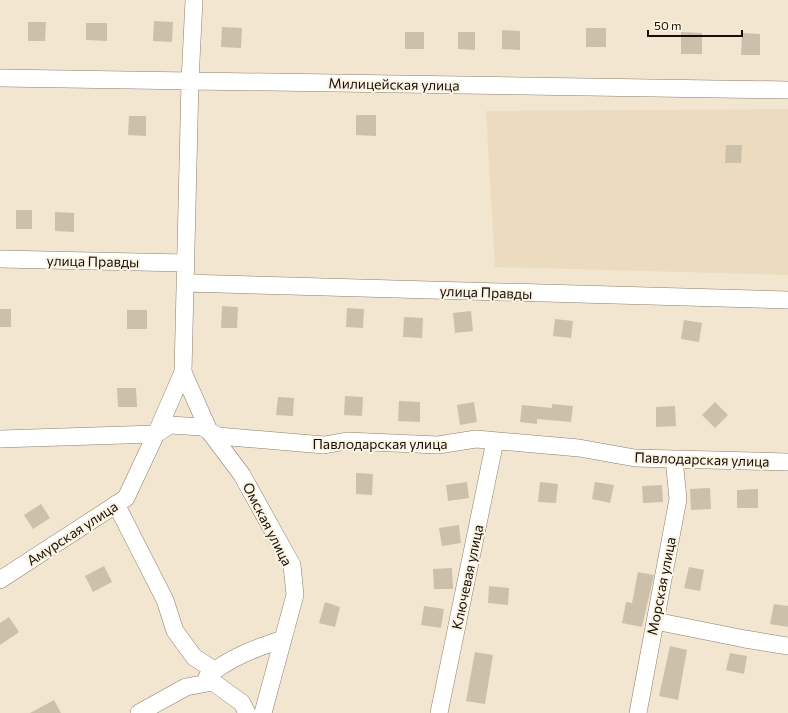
<svg xmlns="http://www.w3.org/2000/svg" width="788" height="713" font-family="Commissioner,sans-serif">
<style>
.built{fill:#ecdbbf}
.building{fill:#ccc0ab}
.lines{fill:none;stroke-linecap:round;stroke-linejoin:round}
.minor-casing{stroke:#8a7f6b;stroke-width:18}
.minor{stroke:#fff;stroke-width:17}
.labels{text-anchor:middle;dominant-baseline:central;stroke-width:4;stroke-linejoin:round;paint-order:stroke}
.street-label{font-size:14px;fill:#141009;stroke:#fdf3e2}
</style>
<rect width="100%" height="100%" fill="#f2e6d0"/>
<path class="built" d="M 788,109 L 788,275 L 495,267 L 486,111 Z"/>
<path class="building" d="M 154,21 L 173,22 L 172,42 L 153,41 Z
M 28,22 L 46,22 L 45,41 L 28,41 Z
M 86,23 L 107,23 L 107,41 L 86,40 Z
M 222,27 L 242,28 L 241,48 L 221,47 Z
M 586,28 L 606,28 L 606,47 L 586,47 Z
M 502,30 L 520,31 L 520,50 L 502,49 Z
M 405,32 L 424,32 L 424,49 L 405,49 Z
M 458,32 L 475,32 L 475,50 L 458,49 Z
M 681,32 L 702,33 L 702,54 L 681,54 Z
M 742,33 L 760,34 L 760,55 L 741,55 Z
M 356,115 L 376,115 L 376,136 L 356,135 Z
M 129,116 L 146,116 L 146,136 L 128,135 Z
M 726,145 L 742,145 L 741,163 L 725,163 Z
M 16,210 L 32,210 L 32,229 L 16,229 Z
M 55,212 L 74,213 L 74,232 L 55,231 Z
M 222,306 L 238,307 L 237,328 L 221,328 Z
M 347,308 L 364,309 L 363,328 L 346,327 Z
M 0,309 L 11,309 L 11,327 L 0,327 Z
M 127,310 L 147,310 L 147,329 L 127,329 Z
M 471,311 L 473,331 L 455,333 L 453,313 Z
M 404,317 L 423,318 L 422,338 L 403,337 Z
M 555,319 L 573,321 L 571,338 L 553,336 Z
M 684,320 L 702,323 L 699,342 L 681,339 Z
M 117,388 L 136,388 L 137,407 L 118,407 Z
M 345,396 L 363,397 L 362,416 L 344,415 Z
M 278,397 L 294,398 L 293,416 L 276,415 Z
M 399,401 L 420,402 L 420,422 L 398,421 Z
M 474,402 L 477,422 L 460,425 L 457,405 Z
M 715,402 L 728,415 L 715,428 L 702,415 Z
M 552,404 L 573,406 L 571,422 L 537,419 L 537,424 L 520,422 L 522,405 L 552,408 Z
M 675,406 L 676,426 L 656,427 L 656,407 Z
M 356,473 L 373,474 L 372,495 L 356,494 Z
M 467,482 L 469,498 L 448,501 L 446,485 Z
M 540,482 L 558,484 L 556,503 L 538,502 Z
M 595,482 L 614,485 L 610,503 L 592,499 Z
M 662,485 L 663,502 L 643,503 L 642,486 Z
M 710,488 L 711,509 L 691,510 L 690,489 Z
M 758,489 L 758,508 L 737,508 L 737,490 Z
M 41,504 L 50,518 L 33,529 L 24,515 Z
M 459,525 L 461,543 L 442,546 L 439,528 Z
M 104,566 L 112,582 L 93,592 L 85,576 Z
M 689,567 L 704,570 L 700,591 L 684,588 Z
M 452,568 L 453,589 L 434,589 L 433,569 Z
M 638,572 L 654,575 L 642,627 L 622,623 L 626,602 L 632,603 Z
M 489,586 L 509,588 L 508,605 L 488,603 Z
M 325,602 L 340,607 L 335,627 L 319,623 Z
M 774,604 L 788,606 L 788,627 L 770,624 Z
M 424,606 L 444,609 L 441,628 L 421,625 Z
M 9,617 L 19,632 L 0,645 L 0,623 Z
M 670,646 L 687,650 L 678,700 L 659,696 Z
M 475,652 L 493,655 L 485,704 L 466,701 Z
M 730,653 L 747,656 L 744,674 L 726,670 Z
M 54,700 L 61,713 L 30,713 Z"/>
<g class="lines">
<defs>
<path id="minor" d="M 0,78 L 788,90
M 0,259 L 185,263
M 185,283 L 788,300
M 183,372 L 209,431 L 242,475 L 292,565 L 295,595 L 263,713
M 0,439 L 156,434 L 170,425 L 202,427 L 218,436 L 324,445 L 347,441 L 438,445 L 476,439 L 579,448 L 635,458 L 788,462
M 116,504 L 165,600 L 175,631 L 194,657 L 214,670
M 0,580 L 126,498 L 156,434 L 183,372 L 190,81 L 194,0
M 655,621 L 745,639 L 788,646
M 207,677 C 228,658 256,648 283,639
M 139,713 L 186,687 L 213,682 L 242,703 L 247,713
M 439,713 L 495,441
M 638,713 L 678,499 L 674,459"/>
</defs>
<use href="#minor" class="minor-casing"/>
<use href="#minor" class="minor"/>
</g>
<g class="labels">
<g class="street-label">
<text transform="translate(394 84) rotate(1)">Милицейская улица</text>
<text transform="translate(93 261) rotate(1)">улица Правды</text>
<text transform="translate(486 292) rotate(2)">улица Правды</text>
<text x="380" y="443">Павлодарская улица</text>
<text transform="translate(702 459) rotate(2)">Павлодарская улица</text>
<text transform="translate(268 524) rotate(63)">Омская улица</text>
<text transform="translate(72 533) rotate(-33)">Амурская улица</text>
<text transform="translate(467 577) rotate(-78)">Ключевая улица</text>
<text transform="translate(661 586) rotate(-79)">Морская улица</text>
</g>
</g>
<path d="M648 30v6h94v-6" fill="none" stroke="#141009" stroke-width="2"/>
<text x="654" y="30" font-size="12" fill="#141009" stroke="#fdf3e2" stroke-width="3" paint-order="stroke">50 m</text>
</svg>
